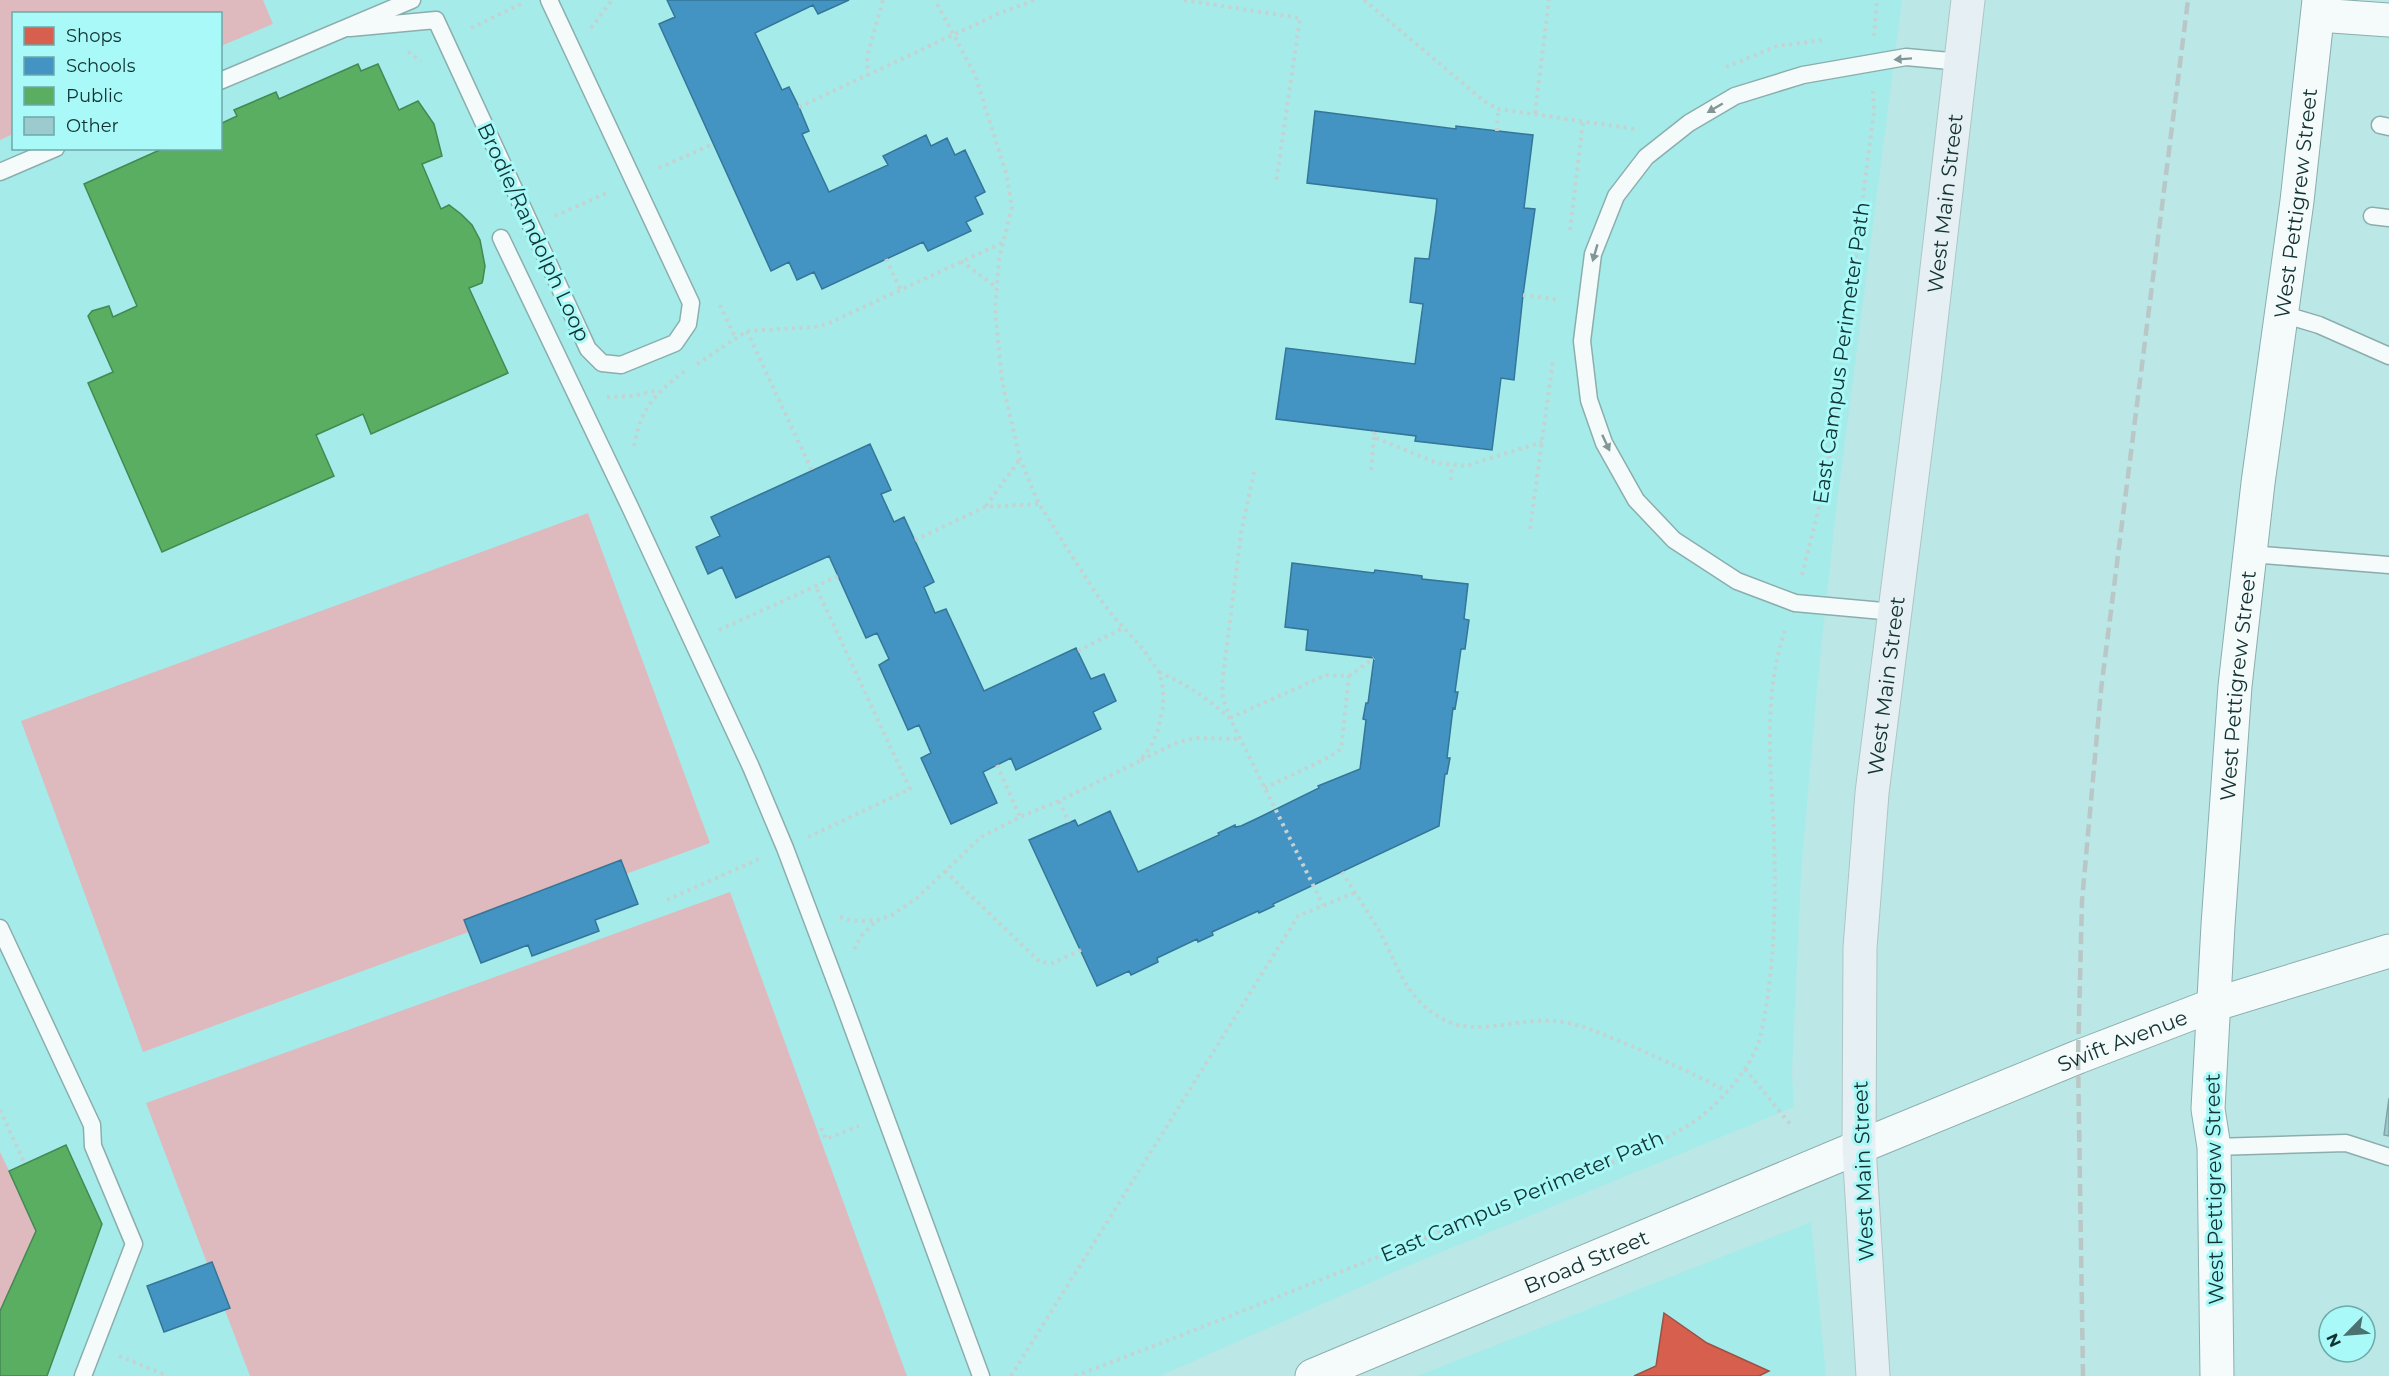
<svg xmlns="http://www.w3.org/2000/svg" width="2389" height="1376" font-family="Montserrat,sans-serif">
<style>
.built{fill:#a5ebea;fill-rule:evenodd}
.green{fill:#debabe}
.shops{fill:#d6604d;stroke:#9b5245;stroke-width:1.5}
.schools{fill:#4393c3;stroke:#347698;stroke-width:1.5}
.public{fill:#5aae61;stroke:#448953;stroke-width:1.5}
.building{fill:#9dcacf;stroke:#83a5a8;stroke-width:1.5}
.lines{fill:none;stroke-linecap:round;stroke-linejoin:round}
.service-casing{stroke:#8baead;stroke-width:19}
.minor-casing{stroke:#8baead;stroke-width:35}
.tertiary-casing{stroke:#8baead;stroke-width:35}
.secondary-casing{stroke:#8baead;stroke-width:35}
.primary-casing{stroke:#aec5c5;stroke-width:35}
.path{stroke:#c4d3d2;stroke-width:4;stroke-dasharray:3 4.5;stroke-linecap:butt}
.service{stroke:#f5fbfb;stroke-width:16}
.minor{stroke:#f5fbfb;stroke-width:33}
.tertiary{stroke:#f5fbfb;stroke-width:33}
.secondary{stroke:#f5fbfb;stroke-width:33}
.primary{stroke:#e6f0f4;stroke-width:33}
.rail{stroke:#bac7c7;stroke-width:4.5;stroke-dasharray:12 6;stroke-linecap:butt}
.oneway{fill:#839696}
.labels{text-anchor:middle;dominant-baseline:central;stroke-width:6;stroke-linejoin:round;paint-order:stroke}
.street-label{font-size:21px;fill:#113232;stroke:#a9f9f8}
</style>
<rect width="100%" height="100%" fill="#bbe7e6"/>
<path class="built" d="M 0,0 L 1902,0 L 1835,519 L 1817,688 L 1801,873 L 1792,1072 L 1794,1107 L 1410,1265 L 1160,1376 L 0,1376 ZM 14,14 L 220,14 L 220,148 L 14,148 Z
M 1811,1222 L 1826,1376 L 1417,1376 Z"/>
<path class="green" d="M 0,0 L 263,0 L 273,24 L 221,46 L 220,14 L 14,14 L 13,134 L 0,140 Z
M 588,513 L 710,843 L 143,1052 L 21,721 Z
M 730,892 L 907,1376 L 250,1376 L 146,1103 Z
M 66,1145 L 102,1224 L 0,1376 L 0,1152 L 9,1171 Z"/>
<path class="shops" d="M 1664,1313 L 1707,1343 L 1769,1371 L 1759,1376 L 1634,1376 L 1656,1366 Z"/>
<path class="schools" d="M 667,0 L 849,0 L 818,14 L 813,5 L 755,33 L 782,90 L 789,87 L 799,107 L 809,131 L 802,134 L 829,192 L 888,165 L 883,156 L 926,135 L 931,146 L 947,138 L 955,155 L 965,150 L 985,192 L 975,197 L 983,214 L 966,222 L 971,231 L 928,251 L 923,242 L 822,289 L 814,272 L 797,280 L 789,262 L 771,271 L 659,24 L 675,17 Z
M 1315,111 L 1456,129 L 1456,126 L 1533,135 L 1524,208 L 1535,209 L 1523,295 L 1514,380 L 1501,378 L 1492,450 L 1415,441 L 1416,436 L 1276,419 L 1286,348 L 1415,364 L 1423,304 L 1410,302 L 1415,258 L 1429,259 L 1436,210 L 1437,199 L 1307,183 Z
M 870,444 L 891,490 L 881,494 L 894,522 L 904,517 L 934,582 L 924,587 L 935,613 L 946,609 L 984,691 L 1076,648 L 1091,679 L 1104,674 L 1116,701 L 1093,712 L 1101,729 L 1016,770 L 1011,758 L 983,772 L 997,803 L 951,824 L 921,758 L 931,753 L 919,725 L 908,730 L 879,665 L 889,659 L 877,633 L 866,638 L 829,556 L 736,598 L 722,567 L 708,574 L 696,547 L 720,536 L 711,517 Z
M 1292,563 L 1374,573 L 1375,570 L 1422,576 L 1422,579 L 1468,584 L 1464,619 L 1469,620 L 1465,649 L 1461,649 L 1455,692 L 1458,692 L 1455,709 L 1453,708 L 1447,758 L 1450,758 L 1447,774 L 1445,774 L 1439,826 L 1273,904 L 1274,906 L 1259,913 L 1258,911 L 1212,932 L 1213,935 L 1198,942 L 1197,939 L 1157,958 L 1158,962 L 1131,975 L 1129,971 L 1097,986 L 1029,840 L 1075,820 L 1078,826 L 1110,811 L 1138,872 L 1219,835 L 1218,833 L 1235,825 L 1235,827 L 1241,826 L 1258,818 L 1319,788 L 1318,786 L 1360,769 L 1366,720 L 1363,719 L 1366,703 L 1368,703 L 1374,658 L 1306,650 L 1308,630 L 1285,627 Z
M 621,860 L 638,904 L 595,920 L 599,931 L 532,956 L 528,945 L 481,963 L 464,920 Z
M 212,1262 L 230,1308 L 164,1332 L 147,1286 Z"/>
<path class="public" d="M 358,64 L 361,71 L 378,64 L 399,110 L 418,101 L 434,124 L 442,156 L 422,164 L 441,209 L 449,205 L 461,214 L 472,225 L 480,240 L 485,266 L 483,279 L 482,283 L 469,288 L 508,373 L 371,434 L 363,414 L 316,435 L 334,476 L 162,552 L 88,383 L 113,372 L 88,316 L 92,311 L 109,306 L 113,317 L 137,306 L 84,184 L 164,148 L 220,148 L 220,124 L 237,116 L 234,110 L 276,92 L 279,99 Z
M 66,1145 L 102,1224 L 47,1376 L 0,1376 L 0,1311 L 36,1231 L 9,1171 Z"/>
<path class="building" d="M 2389,1098 L 2389,1136 L 2384,1135 Z"/>
<g class="lines">
<defs>
<path id="service" d="M 350,28 L 436,20 L 588,349 L 602,363 L 621,365 L 675,343 L 688,324 L 691,303 L 549,0
M 220,81 L 412,0
M 2380,125 L 2389,127
M 0,172 L 56,148
M 2372,216 L 2389,218
M 501,238 L 630,507 L 751,767 L 785,848 L 842,999 L 981,1376
M 2282,314 L 2319,325 L 2389,356
M 2250,554 L 2389,565
M 1894,612 L 1795,603 L 1737,581 L 1674,540 L 1636,500 L 1604,443 L 1589,400 L 1582,341 L 1593,254 L 1616,196 L 1646,157 L 1689,123 L 1735,96 L 1803,75 L 1906,57 L 1961,62
M 0,928 L 92,1125 L 93,1146 L 134,1244 L 83,1376
M 2214,1147 L 2346,1143 L 2389,1157"/>
<g id="minor">
<path d="M 2318,15 L 2389,20"/>
<path id="s1" d="M 2217,1376 L 2214,1147 L 2208,1109 L 2218,925 L 2235,686 L 2258,483 L 2297,201 L 2319,0"/>
</g>
<g id="tertiary">
<path id="s2" d="M 1312,1376 L 1859,1147"/>
</g>
<g id="secondary">
<path id="s3" d="M 1859,1147 L 2078,1057 L 2216,1004 L 2389,951"/>
</g>
<g id="primary">
<path id="s4" d="M 1873,1376 L 1859,1147 L 1860,948 L 1872,793 L 1924,381 L 1968,0"/>
</g>
</defs>
<use href="#service" class="service-casing"/>
<use href="#minor" class="minor-casing"/>
<use href="#tertiary" class="tertiary-casing"/>
<use href="#secondary" class="secondary-casing"/>
<use href="#primary" class="primary-casing"/>
<path class="path" d="M 1184,0 L 1300,18 L 1276,183
M 1364,0 L 1484,101 L 1498,109 L 1635,129
M 471,28 L 521,4
M 591,28 L 612,0
M 1874,36 L 1877,0
M 408,52 L 421,61
M 1726,67 L 1777,46 L 1824,40
M 868,76 L 867,57 L 883,0
M 799,107 L 1000,13 L 1035,0
M 1535,113 L 1549,0
M 1497,131 L 1498,109
M 659,168 L 713,144
M 555,216 L 609,192
M 1570,230 L 1583,121
M 886,259 L 900,289
M 961,261 L 996,287
M 1523,295 L 1560,300
M 720,305 L 735,337
M 747,331 L 812,471
M 697,364 L 747,331 L 815,327 L 827,324 L 1004,242
M 607,397 L 634,396 L 658,390
M 1375,432 L 1374,437 L 1437,463 L 1466,466 L 1542,442
M 634,446 C 641,408 655,393 685,371
M 1371,470 L 1374,437
M 1254,472 L 1241,533 L 1222,684 L 1223,698 L 1230,718 L 1323,905
M 1451,480 L 1452,465
M 986,506 L 1020,459
M 1530,529 L 1553,360
M 915,540 L 985,507 L 1039,504
M 1802,575 L 1828,471 L 1874,111 L 1873,91
M 719,630 L 838,576
M 1078,651 L 1123,628
M 1159,672 C 1186,684 1207,698 1229,718
M 1349,676 L 1374,658
M 1230,718 L 1326,675 L 1349,676 L 1341,749 L 1329,757 L 1265,788
M 1141,760 L 1178,742 L 1195,738 L 1241,739
M 997,765 L 1020,817
M 1059,801 L 1069,822
M 808,837 L 910,789 L 816,587
M 945,871 L 1040,962 L 1053,963 L 1081,950
M 1342,872 C 1356,895 1373,918 1385,942 C 1401,974 1408,999 1441,1018 C 1477,1040 1523,1014 1563,1022 C 1582,1025 1600,1033 1619,1041 C 1656,1056 1691,1073 1727,1091
M 667,900 L 761,858
M 840,917 L 854,921 L 878,920 L 892,915 L 917,898 L 981,837 L 1020,817 L 1059,801 L 1140,761 L 1151,746 L 1158,730 L 1163,707 L 1163,688 L 1159,672 L 1143,649 L 1112,615 L 1095,592 L 1039,504 L 1020,459 L 1002,381 L 995,310 L 999,259 L 1012,207 L 1006,173 L 975,75 L 935,0
M 854,949 L 862,935 L 877,920
M 1745,1069 L 1790,1124
M 0,1110 L 25,1164
M 821,1128 L 826,1139 L 859,1126
M 119,1356 L 168,1376
M 1011,1376 L 1298,916 L 1354,893
M 1075,1376 C 1200,1329 1324,1278 1448,1229 C 1495,1211 1540,1192 1587,1173 C 1625,1157 1665,1142 1699,1118 C 1722,1101 1753,1065 1760,1038 C 1775,972 1776,902 1774,835 C 1771,766 1762,695 1786,628"/>
<use href="#service" class="service"/>
<use href="#minor" class="minor"/>
<use href="#tertiary" class="tertiary"/>
<use href="#secondary" class="secondary"/>
<use href="#primary" class="primary"/>
<path class="rail" d="M 2083,1376 L 2078,1057 L 2082,901 L 2101,690 L 2188,0"/>
</g>
<defs><path id="oneway-solid" d="M-6-.8H1V-3.2L6.5 0L1 3.2V.8H-6Z" transform="scale(1.5)"/></defs>
<g class="oneway">
<use href="#oneway-solid" transform="translate(1903 59) rotate(176)"/>
<use href="#oneway-solid" transform="translate(1715 108) rotate(150)"/>
<use href="#oneway-solid" transform="translate(1595 253) rotate(106)"/>
<use href="#oneway-solid" transform="translate(1606 443) rotate(65)"/>
</g>
<g class="labels">
<g class="street-label">
<text stroke="none"><textPath href="#s4" startOffset="1178">West Main Street</textPath></text>
<text stroke="none"><textPath href="#s1" startOffset="1178">West Pettigrew Street</textPath></text>
<text transform="translate(534 232) rotate(65)">Brodie/Randolph Loop</text>
<text transform="translate(1841 353) rotate(-82)">East Campus Perimeter Path</text>
<text stroke="none"><textPath href="#s4" startOffset="692">West Main Street</textPath></text>
<text stroke="none"><textPath href="#s1" startOffset="692">West Pettigrew Street</textPath></text>
<text stroke="none"><textPath href="#s3" startOffset="284">Swift Avenue</textPath></text>
<text transform="translate(1863 1171) rotate(-92)">West Main Street</text>
<text transform="translate(2214 1189) rotate(-91)">West Pettigrew Street</text>
<text transform="translate(1522 1196) rotate(-23)">East Campus Perimeter Path</text>
<text stroke="none"><textPath href="#s2" startOffset="297">Broad Street</textPath></text>
</g>
</g>
<rect x="12" y="12" width="210" height="138" fill="#a9f9f8" stroke="#6ca9a9" stroke-width="1.5"/>
<rect x="24" y="27" width="30" height="18" fill="#d6604d" stroke="#6ca9a9" stroke-width="1.5"/>
<text x="66" y="42" font-size="18" fill="#113232">Shops</text>
<rect x="24" y="57" width="30" height="18" fill="#4393c3" stroke="#6ca9a9" stroke-width="1.5"/>
<text x="66" y="72" font-size="18" fill="#113232">Schools</text>
<rect x="24" y="87" width="30" height="18" fill="#5aae61" stroke="#6ca9a9" stroke-width="1.5"/>
<text x="66" y="102" font-size="18" fill="#113232">Public</text>
<rect x="24" y="117" width="30" height="18" fill="#9dcacf" stroke="#6ca9a9" stroke-width="1.5"/>
<text x="66" y="132" font-size="18" fill="#113232">Other</text>
<g transform="translate(2347 1334) rotate(245)"><circle r="28" fill="#a9f9f8" stroke="#6ca9a9" stroke-width="1.5"/>
<path d="M0-4.5L10 22L0 15L-10 22Z" fill="#4c7171"/>
<text y="-9" font-size="16" font-weight="bold" text-anchor="middle" fill="#113232">N</text>
</g>
</svg>
